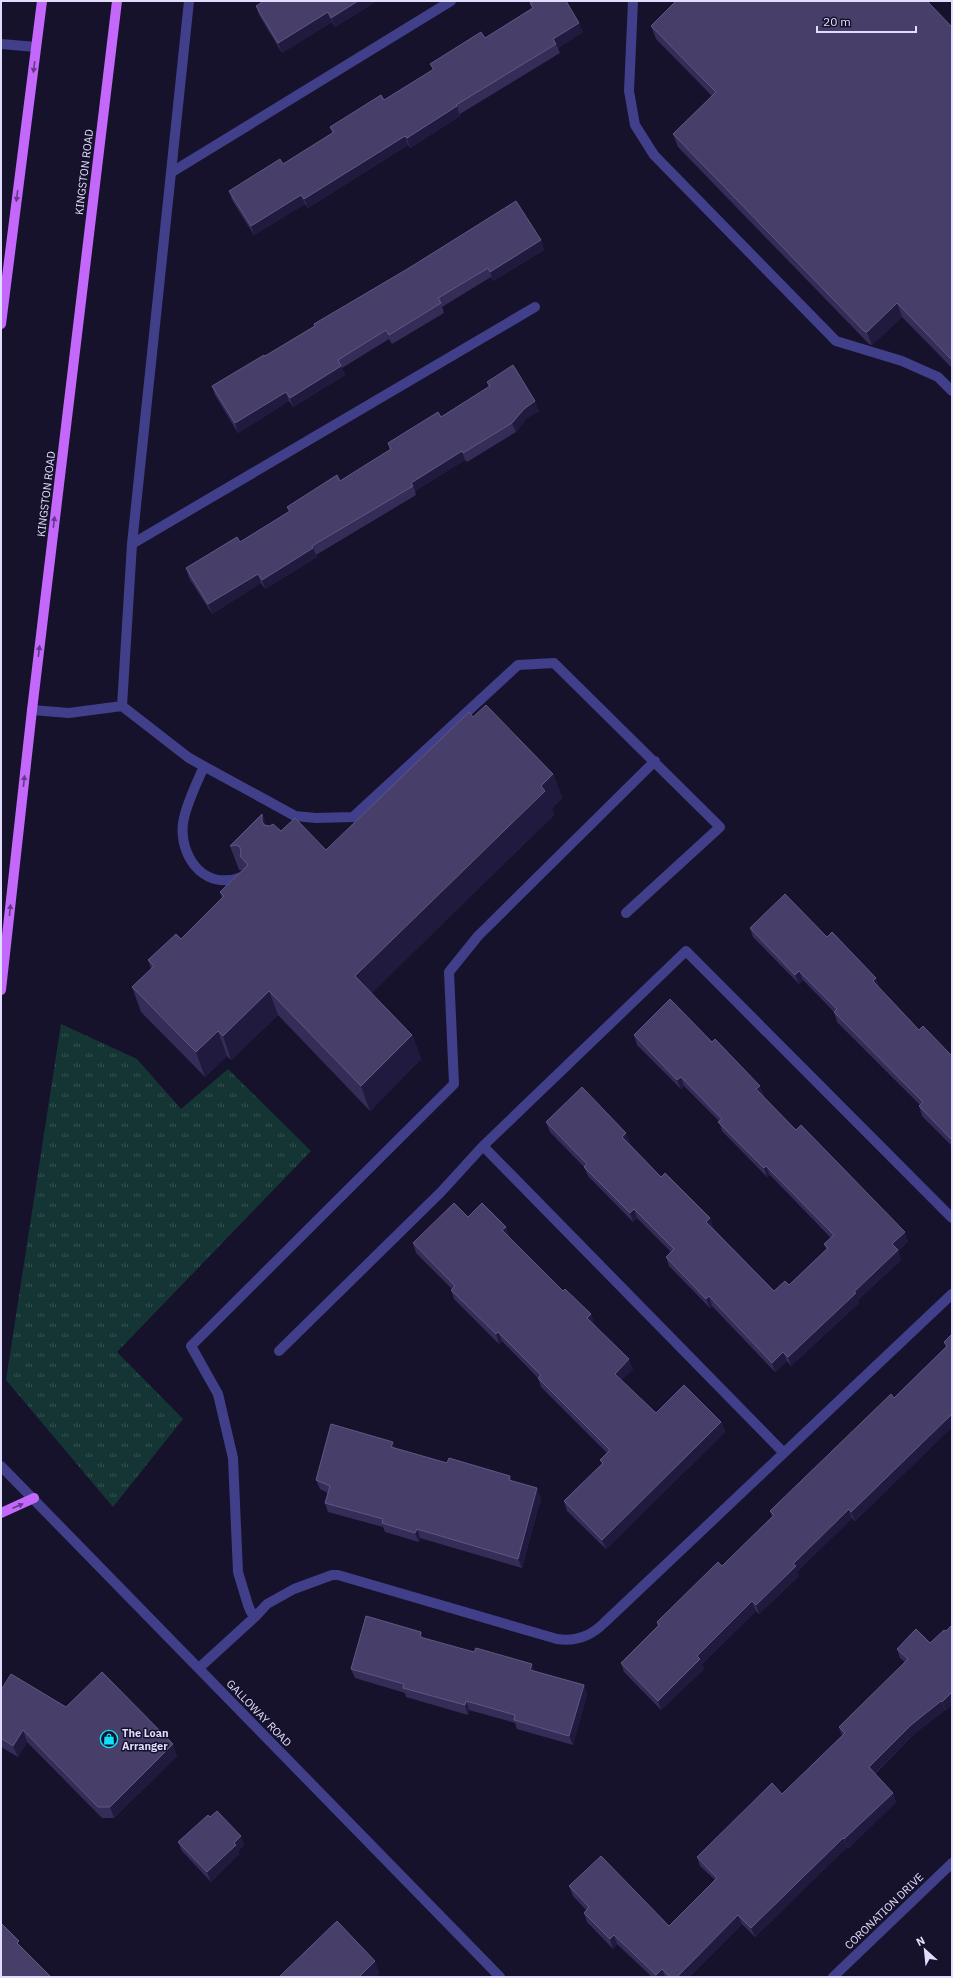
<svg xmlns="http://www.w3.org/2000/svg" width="953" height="1978" font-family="'IBM Plex Sans',sans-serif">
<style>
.park{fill:url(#park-tufts)}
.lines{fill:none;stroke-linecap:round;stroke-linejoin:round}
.service{stroke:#413f89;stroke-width:10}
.minor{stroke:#413f89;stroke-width:10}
.tertiary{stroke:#413f89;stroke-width:10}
.primary{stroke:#c368fb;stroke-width:10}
.wall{fill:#352c58}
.shaded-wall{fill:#211a3f}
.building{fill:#473f6a;stroke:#605881}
.oneway{fill:#643989}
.labels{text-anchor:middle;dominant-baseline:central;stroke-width:3;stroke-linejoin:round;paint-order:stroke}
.street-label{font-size:11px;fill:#e1ddfe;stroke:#16122b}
.poi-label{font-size:11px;font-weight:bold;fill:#e1ddfe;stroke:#16122b;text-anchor:start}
</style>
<defs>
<pattern id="park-tufts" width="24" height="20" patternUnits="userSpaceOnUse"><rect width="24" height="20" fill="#153534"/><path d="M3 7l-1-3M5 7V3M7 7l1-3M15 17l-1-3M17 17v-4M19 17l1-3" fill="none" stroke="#375252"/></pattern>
</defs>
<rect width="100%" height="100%" fill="#16122b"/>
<path class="park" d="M 61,1024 L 137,1059 L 181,1109 L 228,1069 L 311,1151 L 117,1352 L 183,1419 L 113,1507 L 6,1380 Z"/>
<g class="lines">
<path class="service" d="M 633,1 L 629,91 L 635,125 L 654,155 L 836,341 L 902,361 L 938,377 L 952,391
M 1,44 L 36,47
M 172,172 L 451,1
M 132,544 L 535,307
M 122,706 L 189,758 L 295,816 L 316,818 L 353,817 L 518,665 L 554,663 L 720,827 L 626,913
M 32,710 L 69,713 L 122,706 L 132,544 L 189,1
M 204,766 C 197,783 188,800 184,818 C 177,847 196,884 230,880 C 234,880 240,877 244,876
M 483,1146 L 783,1452
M 279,1351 L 441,1192 L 483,1146 L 686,951 L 952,1218
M 257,1615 L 251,1612 L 248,1605 L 238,1572 L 233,1458 L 218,1394 L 191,1346 L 454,1084 L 449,972 L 478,936 L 655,761
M 199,1668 L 257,1615 L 267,1604 L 294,1589 L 332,1575 L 338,1575 L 557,1639 C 576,1642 591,1636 604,1623 L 952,1294"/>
<path class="minor" d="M 833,1977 L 952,1863"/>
<path class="tertiary" d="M 1,1466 L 500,1977"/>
<path class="primary" d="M 1,324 L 42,1
M 1,990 L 32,710 L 117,1
M 1,1513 L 34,1498"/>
</g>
<path class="wall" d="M 264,1 L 377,1 L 335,27 L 332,22 L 282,53 L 259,15 L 256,6 Z
M 530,3 L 583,32 L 558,48 L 560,53 L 460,114 L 460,116 L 410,148 L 408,145 L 308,208 L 305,204 L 254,235 L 232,200 L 229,191 L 283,164 L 332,133 L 330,127 L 384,100 L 433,70 L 430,64 L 485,38 L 532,8 Z
M 651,26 L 952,27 L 952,368 L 902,317 L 872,345 L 869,344 L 678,147 L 673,134 L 712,96 L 656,39 Z
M 541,240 L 544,250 L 493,281 L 491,277 L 442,307 L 444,313 L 392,344 L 389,339 L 342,368 L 345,375 L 293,407 L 289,401 L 238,433 L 215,395 L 212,386 L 265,356 L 314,326 L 314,324 Z
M 487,382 L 539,411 L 527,418 L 516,432 L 467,462 L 465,460 L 415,491 L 416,495 L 316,555 L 317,557 L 265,589 L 261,583 L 212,614 L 189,578 L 186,568 L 240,542 L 289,512 L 287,507 L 340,481 L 390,450 L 388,443 L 441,417 L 489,387 Z
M 473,717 L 553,774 L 562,798 L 552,808 L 554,815 L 371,993 L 412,1035 L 421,1059 L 370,1111 L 278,1015 L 231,1060 L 227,1056 L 205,1077 L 141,1012 L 132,987 L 151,969 L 148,960 L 181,939 L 222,899 L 220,892 L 242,870 L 239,870 L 230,846 L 262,814 L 266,825 L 326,850 Z
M 750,928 L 827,937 L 879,987 L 879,988 L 919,1030 L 952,1056 L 952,1146 L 922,1116 L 919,1106 L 920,1105 L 837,1022 L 834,1012 L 803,980 L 799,984 L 753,937 Z
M 634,1035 L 764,1095 L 763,1096 L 796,1130 L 908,1241 L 898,1251 L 901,1260 L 858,1300 L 859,1303 L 791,1366 L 787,1361 L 775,1372 L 712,1306 L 710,1308 L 669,1266 L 666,1257 L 671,1252 L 637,1218 L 633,1222 L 588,1176 L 584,1167 L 550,1132 L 546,1122 L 630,1142 L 629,1143 L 661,1177 L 710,1218 L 713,1228 L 774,1291 L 789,1285 L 826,1249 L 824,1244 L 831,1238 L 770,1175 L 767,1177 L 722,1131 L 719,1121 L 684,1086 L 681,1089 L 637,1045 Z
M 468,1217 L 506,1227 L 509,1236 L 508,1237 L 563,1291 L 591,1314 L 594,1324 L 633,1369 L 621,1380 L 656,1413 L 721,1422 L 725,1432 L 606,1549 L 567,1511 L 564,1501 L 602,1464 L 600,1460 L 607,1453 L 541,1387 L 538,1378 L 502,1341 L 499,1344 L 454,1299 L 451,1290 L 452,1289 L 416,1253 L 413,1243 Z
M 952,1334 L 952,1427 L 855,1521 L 852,1518 L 797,1572 L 799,1576 L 759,1614 L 756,1611 L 702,1664 L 704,1669 L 661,1710 L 624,1672 L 621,1663 L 658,1627 L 657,1622 L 722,1566 L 772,1517 L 770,1511 L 894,1398 L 946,1347 L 944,1342 Z
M 395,1448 L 447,1463 L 510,1476 L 511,1481 L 541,1498 L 522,1568 L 420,1538 L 419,1542 L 385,1532 L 383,1527 L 328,1512 L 325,1503 L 328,1493 L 320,1489 L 316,1480 Z
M 916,1629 L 946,1711 L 945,1710 L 914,1734 L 875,1774 L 893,1793 L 896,1802 L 848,1849 L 847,1847 L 755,1937 L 742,1924 L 689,1977 L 652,1977 L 617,1944 L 613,1949 L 587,1922 L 584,1913 L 586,1910 L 573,1896 L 569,1886 L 669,1926 L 715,1880 L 700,1866 L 697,1857 L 782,1794 L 842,1736 L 839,1727 L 905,1662 L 900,1658 L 897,1649 Z
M 421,1632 L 423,1638 L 584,1685 L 587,1694 L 573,1745 L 517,1729 L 515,1723 L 469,1710 L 468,1715 L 406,1697 L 405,1693 L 355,1678 L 351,1669 Z
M 1,1690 L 66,1707 L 177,1756 L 114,1818 L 102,1818 L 27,1742 L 18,1757 L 1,1747 Z
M 178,1842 L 244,1845 L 238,1851 L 239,1854 L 211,1882 L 182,1851 Z"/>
<path class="shaded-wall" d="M 358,1 L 377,1 L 335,27 L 331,18 Z
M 328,12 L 332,22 L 282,53 L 278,43 Z
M 579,23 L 583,32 L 558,48 L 553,39 Z
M 457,106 L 460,116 L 410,148 L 407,138 Z
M 405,136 L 408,145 L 308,208 L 304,199 Z
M 301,195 L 305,204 L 254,235 L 251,226 Z
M 541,240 L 544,250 L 493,281 L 490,272 Z
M 897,303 L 902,317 L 872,345 L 867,332 Z
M 341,366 L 345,375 L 293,407 L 290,398 Z
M 286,392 L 289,401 L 238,433 L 235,423 Z
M 535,401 L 539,411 L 527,418 L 516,432 L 512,423 L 524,409 Z
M 462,451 L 465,460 L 415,491 L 413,486 L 411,483 Z
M 313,548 L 317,557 L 265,589 L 262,580 Z
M 258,574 L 261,583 L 212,614 L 208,604 Z
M 553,774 L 562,798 L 552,808 L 554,815 L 364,1001 L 355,976 L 541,786 Z
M 262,814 L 271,839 L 262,821 Z
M 799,971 L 803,980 L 799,984 L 795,975 Z
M 876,978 L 879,987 L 876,991 L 873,981 Z
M 269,991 L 278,1015 L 231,1060 L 223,1036 Z
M 218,1031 L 227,1056 L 205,1077 L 196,1052 Z
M 412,1035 L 421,1059 L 370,1111 L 361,1086 Z
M 681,1077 L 684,1086 L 681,1089 L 677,1080 Z
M 760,1086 L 764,1095 L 760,1099 L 756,1089 Z
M 626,1133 L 630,1142 L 626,1146 L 622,1137 Z
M 766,1166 L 770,1175 L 767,1177 L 764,1168 Z
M 634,1209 L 637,1218 L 633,1222 L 630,1213 Z
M 710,1218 L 713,1228 L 710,1231 L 706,1222 Z
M 506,1227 L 509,1236 L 505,1240 L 502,1230 Z
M 905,1232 L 908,1241 L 898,1251 L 901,1260 L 858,1300 L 859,1303 L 791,1366 L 788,1357 L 854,1292 L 892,1244 Z
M 709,1296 L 712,1306 L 710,1308 L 706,1299 Z
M 591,1314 L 594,1324 L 591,1327 L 587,1318 Z
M 498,1332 L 502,1341 L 499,1344 L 496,1334 Z
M 783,1352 L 787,1361 L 775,1372 L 772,1363 Z
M 629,1359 L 633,1369 L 618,1384 L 615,1374 Z
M 952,1414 L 952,1427 L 855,1521 L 851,1512 Z
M 721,1422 L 725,1432 L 606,1549 L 602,1540 Z
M 393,1442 L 396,1451 L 391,1447 Z
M 537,1488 L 541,1498 L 522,1568 L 518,1559 Z
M 849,1509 L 852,1518 L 797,1572 L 799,1576 L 759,1614 L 756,1605 L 793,1564 Z
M 417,1529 L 420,1538 L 419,1542 L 415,1533 Z
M 752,1601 L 756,1611 L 702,1664 L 704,1669 L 661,1710 L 658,1701 L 697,1656 Z
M 421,1632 L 424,1641 L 420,1637 Z
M 532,1664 L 535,1674 L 530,1670 Z
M 584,1685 L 587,1694 L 573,1745 L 569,1736 Z
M 952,1692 L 952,1705 L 946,1711 L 942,1702 Z
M 466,1701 L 469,1710 L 468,1715 L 465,1705 Z
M 941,1701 L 945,1710 L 914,1734 L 872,1776 L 869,1767 L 911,1725 Z
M 23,1730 L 27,1742 L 18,1757 L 13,1746 Z
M 173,1744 L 177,1756 L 114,1818 L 110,1807 Z
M 893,1793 L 896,1802 L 848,1849 L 844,1839 Z
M 241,1836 L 244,1845 L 238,1851 L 239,1854 L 211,1882 L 207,1872 L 234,1843 Z
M 843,1838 L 847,1847 L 755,1937 L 751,1928 Z
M 738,1915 L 742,1924 L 689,1977 L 677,1977 Z
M 614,1935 L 617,1944 L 613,1949 L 610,1939 Z
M 375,1961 L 380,1974 L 376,1977 L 359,1977 Z
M 662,1969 L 665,1977 L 657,1977 L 656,1975 Z"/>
<path class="building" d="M 264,1 L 358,1 L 331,18 L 328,12 L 278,43 L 256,6 Z
M 534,1 L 566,1 L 579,23 L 553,39 L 556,44 L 456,105 L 457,106 L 407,138 L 405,136 L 304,199 L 301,195 L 251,226 L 229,191 L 280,159 L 283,164 L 334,132 L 330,127 L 381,95 L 384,100 L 434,69 L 430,64 L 481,32 L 485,38 L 533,8 L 530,3 Z
M 676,1 L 927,1 L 952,27 L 952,360 L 897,303 L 867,332 L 864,331 L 673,134 L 716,92 L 651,26 Z
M 516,201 L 541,240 L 490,272 L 488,268 L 438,298 L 441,303 L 389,335 L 386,330 L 338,360 L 341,366 L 290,398 L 286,392 L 235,423 L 212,386 L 264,355 L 265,356 L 315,326 L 314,324 L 409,268 Z
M 513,365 L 535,401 L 524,409 L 512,423 L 463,453 L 462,451 L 411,483 L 413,486 L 312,546 L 313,548 L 262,580 L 258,574 L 208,604 L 186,568 L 237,537 L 240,542 L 290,511 L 287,507 L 337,475 L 340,481 L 391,449 L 388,443 L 438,412 L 441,417 L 490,386 L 487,382 Z
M 486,705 L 553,774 L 541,786 L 545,791 L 355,976 L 412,1035 L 361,1086 L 269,991 L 223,1036 L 218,1031 L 196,1052 L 132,987 L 154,966 L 148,960 L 176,934 L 181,939 L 224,896 L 220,892 L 248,865 L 240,856 L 241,853 L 240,847 L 236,845 L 230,846 L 262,814 L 262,821 L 264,825 L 270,826 L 273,824 L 281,831 L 295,818 L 326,850 L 469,712 L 473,717 Z
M 785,894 L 827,937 L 832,932 L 876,978 L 873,981 L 919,1030 L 923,1026 L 952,1056 L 952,1140 L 919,1106 L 923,1102 L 834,1012 L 837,1009 L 799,971 L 795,975 L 750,928 Z
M 670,999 L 712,1042 L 715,1039 L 760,1086 L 756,1089 L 796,1130 L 801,1125 L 905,1232 L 892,1244 L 898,1250 L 854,1292 L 856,1293 L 788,1357 L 783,1352 L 772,1363 L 709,1296 L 706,1299 L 666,1257 L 674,1249 L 634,1209 L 630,1213 L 584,1167 L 587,1164 L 546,1122 L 582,1087 L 626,1133 L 622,1137 L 661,1177 L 665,1173 L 710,1218 L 706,1222 L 774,1291 L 785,1281 L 789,1285 L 828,1248 L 824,1244 L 834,1235 L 766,1166 L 764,1168 L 718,1122 L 722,1119 L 681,1077 L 677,1080 L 634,1035 Z
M 454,1203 L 468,1217 L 482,1203 L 506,1227 L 502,1230 L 563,1291 L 565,1289 L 591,1314 L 587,1318 L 629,1359 L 615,1374 L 656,1413 L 684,1385 L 721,1422 L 602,1540 L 564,1501 L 603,1463 L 600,1460 L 610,1450 L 538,1378 L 541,1375 L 498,1332 L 496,1334 L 451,1290 L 455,1286 L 413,1243 Z
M 952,1334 L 952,1414 L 851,1512 L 849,1509 L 793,1564 L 796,1566 L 756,1605 L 752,1601 L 697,1656 L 700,1659 L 658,1701 L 621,1663 L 659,1625 L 657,1622 L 718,1562 L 722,1566 L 774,1515 L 770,1511 L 891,1394 L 894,1398 L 947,1346 L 944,1342 Z
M 331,1424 L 393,1442 L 391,1447 L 447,1463 L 449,1458 L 510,1476 L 509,1480 L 537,1488 L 518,1559 L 417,1529 L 415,1533 L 382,1523 L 383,1519 L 325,1503 L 330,1486 L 316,1480 Z
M 366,1616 L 421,1632 L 420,1637 L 474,1652 L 476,1648 L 532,1664 L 530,1670 L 584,1685 L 569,1736 L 514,1720 L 515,1715 L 466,1701 L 465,1705 L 403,1688 L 404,1684 L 351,1669 Z
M 952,1625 L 952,1692 L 942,1702 L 941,1701 L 911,1725 L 869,1767 L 893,1793 L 844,1839 L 843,1838 L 751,1928 L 738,1915 L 677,1977 L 670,1977 L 662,1969 L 656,1975 L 614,1935 L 610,1939 L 584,1913 L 589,1907 L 569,1886 L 601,1856 L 669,1926 L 717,1878 L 697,1857 L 772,1783 L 782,1794 L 845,1733 L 839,1727 L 908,1659 L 897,1649 L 916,1629 L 930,1643 L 944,1630 L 946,1631 Z
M 102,1672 L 173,1744 L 110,1807 L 98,1807 L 23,1730 L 13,1746 L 1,1738 L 1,1690 L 11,1674 L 66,1707 Z
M 217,1811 L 241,1836 L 234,1843 L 236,1845 L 207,1872 L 178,1842 L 208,1815 L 210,1817 Z
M 337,1921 L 375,1961 L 359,1977 L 279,1977 Z
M 1,1923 L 19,1941 L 17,1943 L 51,1977 L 1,1977 Z"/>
<defs><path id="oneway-solid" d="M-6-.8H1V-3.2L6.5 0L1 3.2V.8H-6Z"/></defs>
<g class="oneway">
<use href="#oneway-solid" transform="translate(34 67) rotate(97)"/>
<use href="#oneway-solid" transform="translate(17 196) rotate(97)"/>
<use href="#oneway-solid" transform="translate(54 522) rotate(-83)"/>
<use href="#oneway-solid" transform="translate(39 651) rotate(-83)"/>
<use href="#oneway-solid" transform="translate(24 781) rotate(-84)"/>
<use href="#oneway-solid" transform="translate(10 910) rotate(-84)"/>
<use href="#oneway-solid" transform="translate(18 1506) rotate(-23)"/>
</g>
<defs>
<symbol id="shop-ring" viewBox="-11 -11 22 22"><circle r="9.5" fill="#16122b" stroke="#0fe2f8" stroke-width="1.5"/><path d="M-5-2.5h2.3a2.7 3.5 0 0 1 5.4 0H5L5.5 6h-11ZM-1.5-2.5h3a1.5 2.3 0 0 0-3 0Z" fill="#0fe2f8"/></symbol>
</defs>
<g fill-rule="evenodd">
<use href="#shop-ring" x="99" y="1729" width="20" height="20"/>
</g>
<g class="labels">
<g class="street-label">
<text transform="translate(84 172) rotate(-83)">KINGSTON ROAD</text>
<text transform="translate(46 494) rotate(-83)">KINGSTON ROAD</text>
<text transform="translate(259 1713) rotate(46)">GALLOWAY ROAD</text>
<text transform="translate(884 1911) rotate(-44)">CORONATION DRIVE</text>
</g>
<g class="poi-label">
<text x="122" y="1733">The Loan<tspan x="122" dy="13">Arranger</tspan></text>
</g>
</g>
<rect width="953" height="1978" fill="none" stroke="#e1ddfe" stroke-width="4"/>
<g transform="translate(925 1950) rotate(333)" stroke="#16122b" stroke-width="3" paint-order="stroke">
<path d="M0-3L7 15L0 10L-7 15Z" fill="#e1ddfe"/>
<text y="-6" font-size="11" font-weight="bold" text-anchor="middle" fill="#e1ddfe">N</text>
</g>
<path d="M817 26v6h99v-6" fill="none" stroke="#e1ddfe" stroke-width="2"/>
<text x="823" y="26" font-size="12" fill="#e1ddfe" stroke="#16122b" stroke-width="3" paint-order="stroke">20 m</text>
</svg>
